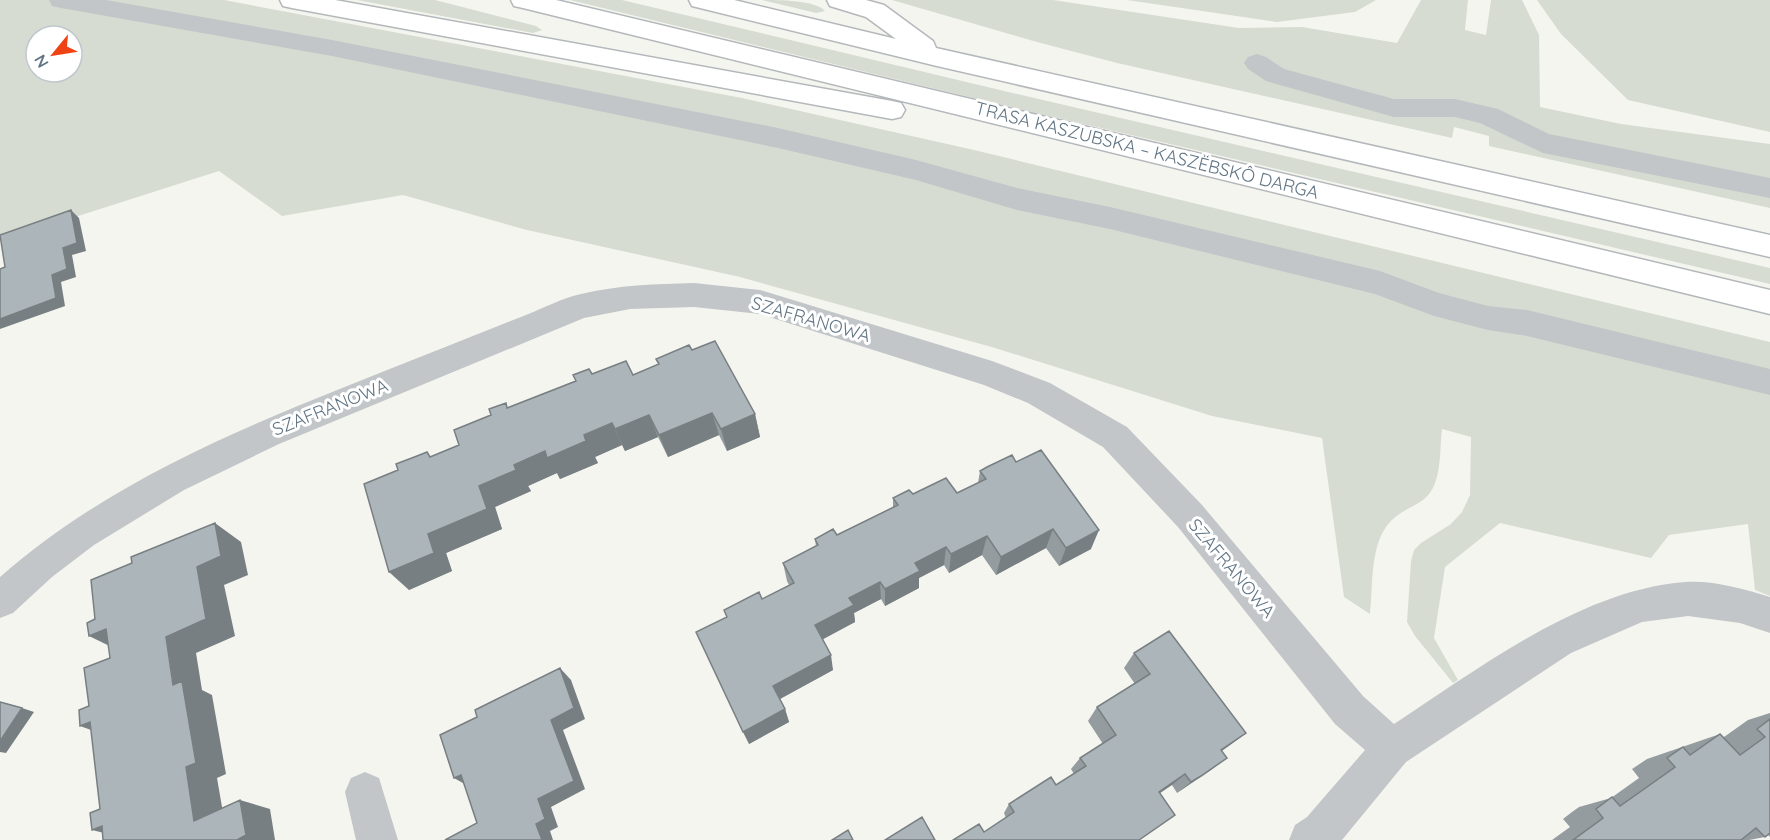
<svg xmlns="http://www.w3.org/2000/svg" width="1770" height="840" font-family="Quicksand,sans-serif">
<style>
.green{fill:#d6dcd1;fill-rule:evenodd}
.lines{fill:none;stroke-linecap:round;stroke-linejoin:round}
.highway-casing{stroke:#b4b8bb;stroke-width:3}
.minor{fill:#c2c6c9;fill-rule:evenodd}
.highway{fill:#fff;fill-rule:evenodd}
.wall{fill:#949c9f}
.shaded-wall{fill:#787f82}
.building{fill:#acb5b9;stroke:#787f82;stroke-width:1.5}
.labels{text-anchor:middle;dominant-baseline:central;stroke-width:6;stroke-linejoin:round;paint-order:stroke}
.street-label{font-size:18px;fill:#617584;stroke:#fff}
</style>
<rect width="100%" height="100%" fill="#f5f5f0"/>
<path class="green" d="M 0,0 L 224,0 L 742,98 L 974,150 L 1770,342 L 1770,596 L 1755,590 L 1748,524 L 1669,535 L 1651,558 L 1500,523 L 1445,567 L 1434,638 L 1458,680 L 1453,683 L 1415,636 L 1407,622 L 1411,561 L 1414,550 L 1421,543 L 1451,524 L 1462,512 L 1470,495 L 1471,437 L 1442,429 C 1439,453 1443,489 1420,502 C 1407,510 1395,514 1386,527 C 1370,550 1373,587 1370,614 L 1344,597 L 1322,438 L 1212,416 L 995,348 L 740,277 L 527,230 L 403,195 L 282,216 L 219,171 L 0,241 ZM 36,36 L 72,36 L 72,72 L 36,72 Z
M 357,0 L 435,0 L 536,26 L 542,30 L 533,33 Z
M 570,0 L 622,0 L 1000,90 L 1770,268 L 1770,284 L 994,103 Z
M 762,0 C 779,0 816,0 825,11 L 816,13 Z
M 892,0 L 1053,0 L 1239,28 L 1302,27 L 1397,43 L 1421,0 L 1468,0 L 1465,30 L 1486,35 L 1491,0 L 1522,0 L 1539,35 L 1540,107 L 1621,124 L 1770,144 L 1770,208 L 1489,146 L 1489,136 L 1454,127 L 1452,138 L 1117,63 L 1037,42 Z
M 1127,0 L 1376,0 L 1355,12 L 1277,22 Z
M 1537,0 L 1770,0 L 1770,132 L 1628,100 L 1561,34 Z"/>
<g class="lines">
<defs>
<path id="highway" d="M 280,0 L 335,0 L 892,101 L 901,103 L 905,110 L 901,117 L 892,119 L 292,8 L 283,6 Z
M 511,0 L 556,0 L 1770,290 L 1770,314 L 523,8 L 514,6 Z
M 689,0 L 734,0 L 896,39 L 866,17 L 830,6 L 827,0 L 866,0 L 884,5 L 933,41 L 936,48 L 1770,235 L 1770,257 L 937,66 L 692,6 Z"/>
</defs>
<use href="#highway" class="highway-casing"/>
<path class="minor" d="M 49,0 L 106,0 L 332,40 L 778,128 L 916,160 L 1017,188 L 1110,207 L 1380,271 L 1439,293 L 1488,306 L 1527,310 L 1770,369 L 1770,395 L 1527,336 L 1488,330 L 1434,316 L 1375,294 L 1110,229 L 1017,210 L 916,180 L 778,148 L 332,56 L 61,8 L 52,6 Z
M 1257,54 L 1266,57 L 1284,69 L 1394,99 L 1455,99 L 1498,109 L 1549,134 L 1770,178 L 1770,198 L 1543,153 L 1480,123 L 1455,117 L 1394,117 L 1266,81 L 1248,69 L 1244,63 L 1248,57 Z
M 694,283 L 760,290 L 992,361 L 1050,383 L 1127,427 L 1202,505 L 1363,696 L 1394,724 C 1480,668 1581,590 1685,582 C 1713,580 1744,589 1770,597 L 1770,633 L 1740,623 L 1688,616 L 1642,622 L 1571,653 L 1406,762 L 1342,840 L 1289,840 L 1295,825 L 1307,817 L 1365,750 L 1335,724 L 1178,527 L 1103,447 L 1028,403 L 984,385 L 760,314 L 694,307 L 630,309 L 584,318 L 279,444 L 184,490 L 94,545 L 52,577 L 13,613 L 0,618 L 0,577 C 122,470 275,415 425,355 C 458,342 492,328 526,315 C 544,308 562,298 581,294 C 618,285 656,284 694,283 Z
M 365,772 L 379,778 L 398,840 L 356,840 L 345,792 L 351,778 Z"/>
<use href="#highway" class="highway"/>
</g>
<path class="wall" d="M 692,350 L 755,414 L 760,437 L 727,451 L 719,435 L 668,457 L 658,437 L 625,451 L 622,445 L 595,457 L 598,463 L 560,479 L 557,473 L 528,486 L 531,491 L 495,507 L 502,529 L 446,553 L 452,571 L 409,590 L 431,457 L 459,445 L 509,408 L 592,374 L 633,375 L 658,364 L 656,359 Z
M 1016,462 L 1091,549 L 1059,566 L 1046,548 L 996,575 L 982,555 L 949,573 L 944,565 L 919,578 L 919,588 L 885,606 L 881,599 L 854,613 L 855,622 L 822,639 L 833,670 L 780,699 L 785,709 L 789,722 L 749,744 L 762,599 L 789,585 L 787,581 L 783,563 L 816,547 L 815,539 L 837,535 L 893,507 L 893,498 L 913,494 L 957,493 L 978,483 L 980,471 Z
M 1134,653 L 1246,733 L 1222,751 L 1212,769 L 1177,793 L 1172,785 L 984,832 L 1006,818 L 1004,813 L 1009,804 L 1056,785 L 1074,774 L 1071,769 L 1080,758 L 1103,744 L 1088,721 L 1097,707 L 1135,684 L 1124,668 Z
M 1770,713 L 1770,837 L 1768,835 L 1765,837 L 1749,840 L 1552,840 L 1570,827 L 1563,819 L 1572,812 L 1579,807 L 1611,798 L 1639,778 L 1632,769 L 1647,759 L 1720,734 L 1724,737 L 1748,720 Z"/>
<path class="shaded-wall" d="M 71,210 L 79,218 L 86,251 L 72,255 L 76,277 L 61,282 L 65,306 L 0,329 L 0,319 L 52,275 L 63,248 Z
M 712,413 L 719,435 L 668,457 L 659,435 Z
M 755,414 L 760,437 L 727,451 L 721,429 Z
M 649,415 L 658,437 L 625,451 L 615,429 Z
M 612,423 L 622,445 L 595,457 L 598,463 L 560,479 L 557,473 L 528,486 L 531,491 L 495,507 L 502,529 L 446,553 L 452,571 L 409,590 L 389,572 L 479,486 L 514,465 Z
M 215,523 L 241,542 L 248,575 L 224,585 L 235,636 L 196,653 L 202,690 L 212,695 L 226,774 L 217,778 L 226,830 L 194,821 L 166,637 Z
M 1053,529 L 1046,548 L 996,575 L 1001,557 Z
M 1099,530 L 1091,549 L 1059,566 L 1066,548 Z
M 987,536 L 982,555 L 949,573 L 951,554 Z
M 946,547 L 944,565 L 919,578 L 919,588 L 885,606 L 885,589 L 915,563 Z
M 880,582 L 881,599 L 854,613 L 855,622 L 818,642 L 815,625 L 849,598 Z
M 106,629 L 122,652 L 89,636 Z
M 831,655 L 833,670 L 778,700 L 773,686 Z
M 560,668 L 571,680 L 585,719 L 563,730 L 585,789 L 551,807 L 558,827 L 550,831 L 553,840 L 542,840 L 536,824 L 538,799 Z
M 22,708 L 34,712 L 6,753 L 0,752 L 0,741 Z
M 785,709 L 789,722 L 749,744 L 743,732 Z
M 90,722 L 116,739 L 80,726 Z
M 1246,733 L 1230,745 L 1206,761 L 1221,750 Z
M 1227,758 L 1212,769 L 1177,793 L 1191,782 Z
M 1185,774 L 1172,785 L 1147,802 L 1159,792 Z
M 461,775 L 470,787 L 454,778 Z
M 240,800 L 270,809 L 275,840 L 237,840 Z
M 102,826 L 128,839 L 92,830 Z"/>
<path class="building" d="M 71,210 L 77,243 L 63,248 L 67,269 L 52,275 L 56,298 L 0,319 L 0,269 L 5,267 L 0,235 Z
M 715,341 L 755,414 L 721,429 L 712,413 L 659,435 L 649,415 L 615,429 L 612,423 L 584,435 L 586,441 L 547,458 L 545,451 L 514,465 L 516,470 L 479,486 L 487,509 L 428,534 L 434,553 L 389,572 L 364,484 L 398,470 L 396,464 L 417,456 L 427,452 L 430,457 L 459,445 L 454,430 L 491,415 L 489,409 L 506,403 L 507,408 L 576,381 L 573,375 L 589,369 L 592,374 L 626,361 L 633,375 L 659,364 L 656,359 L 689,345 L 692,350 Z
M 1041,450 L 1099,530 L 1066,548 L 1053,529 L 1001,557 L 987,536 L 951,554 L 946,547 L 915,563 L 920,571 L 885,589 L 880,582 L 849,598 L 854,605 L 815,625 L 831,655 L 773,686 L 785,709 L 743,732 L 696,632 L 727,617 L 724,610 L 759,592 L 762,599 L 794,583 L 783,563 L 818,545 L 815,539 L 833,529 L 837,535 L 898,505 L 893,498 L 909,490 L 913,494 L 946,478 L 957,493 L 986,479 L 980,471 L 987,467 L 1012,455 L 1016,462 Z
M 215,523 L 221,556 L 197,567 L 206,619 L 166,637 L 173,685 L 182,681 L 196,763 L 186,767 L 194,821 L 240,800 L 246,835 L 237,840 L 103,840 L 102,826 L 92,830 L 90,813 L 100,809 L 90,722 L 80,726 L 79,710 L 89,706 L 84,668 L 110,658 L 106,629 L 89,636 L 87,623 L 95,619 L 91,580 L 132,563 L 131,557 Z
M 1169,631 L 1246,733 L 1221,750 L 1227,758 L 1201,776 L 1191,782 L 1185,774 L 1159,792 L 1175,815 L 1139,840 L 953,840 L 979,824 L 984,832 L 1014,812 L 1009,804 L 1051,777 L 1056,785 L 1086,766 L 1080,758 L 1116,735 L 1097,707 L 1150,674 L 1134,653 Z
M 560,668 L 574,708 L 551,720 L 574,781 L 538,799 L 545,819 L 536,824 L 542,840 L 445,840 L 477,823 L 461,775 L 454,778 L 440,735 L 477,717 L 475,710 Z
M 0,702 L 22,708 L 0,741 Z
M 1770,719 L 1770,833 L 1765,837 L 1756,828 L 1741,840 L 1573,840 L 1603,818 L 1596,809 L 1612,797 L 1620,806 L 1675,767 L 1667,758 L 1683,747 L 1690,755 L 1720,734 L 1740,755 L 1765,737 L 1757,729 Z
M 922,817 L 935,840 L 885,840 Z
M 848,830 L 853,840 L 832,840 Z"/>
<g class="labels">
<g class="street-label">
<text transform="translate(1147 150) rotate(14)">TRASA KASZUBSKA – KASZËBSKÔ DARGA</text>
<text transform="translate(811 319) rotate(16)">SZAFRANOWA</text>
<text transform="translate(330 407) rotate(-22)">SZAFRANOWA</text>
<text transform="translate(1232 568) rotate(50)">SZAFRANOWA</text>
</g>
</g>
<g transform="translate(54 54) rotate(240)"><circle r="28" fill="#ffffff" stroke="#c0c8ce" stroke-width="1.5"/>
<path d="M0-4.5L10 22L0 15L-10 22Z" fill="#ef4316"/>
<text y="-9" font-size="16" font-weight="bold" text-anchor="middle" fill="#617584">N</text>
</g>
</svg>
